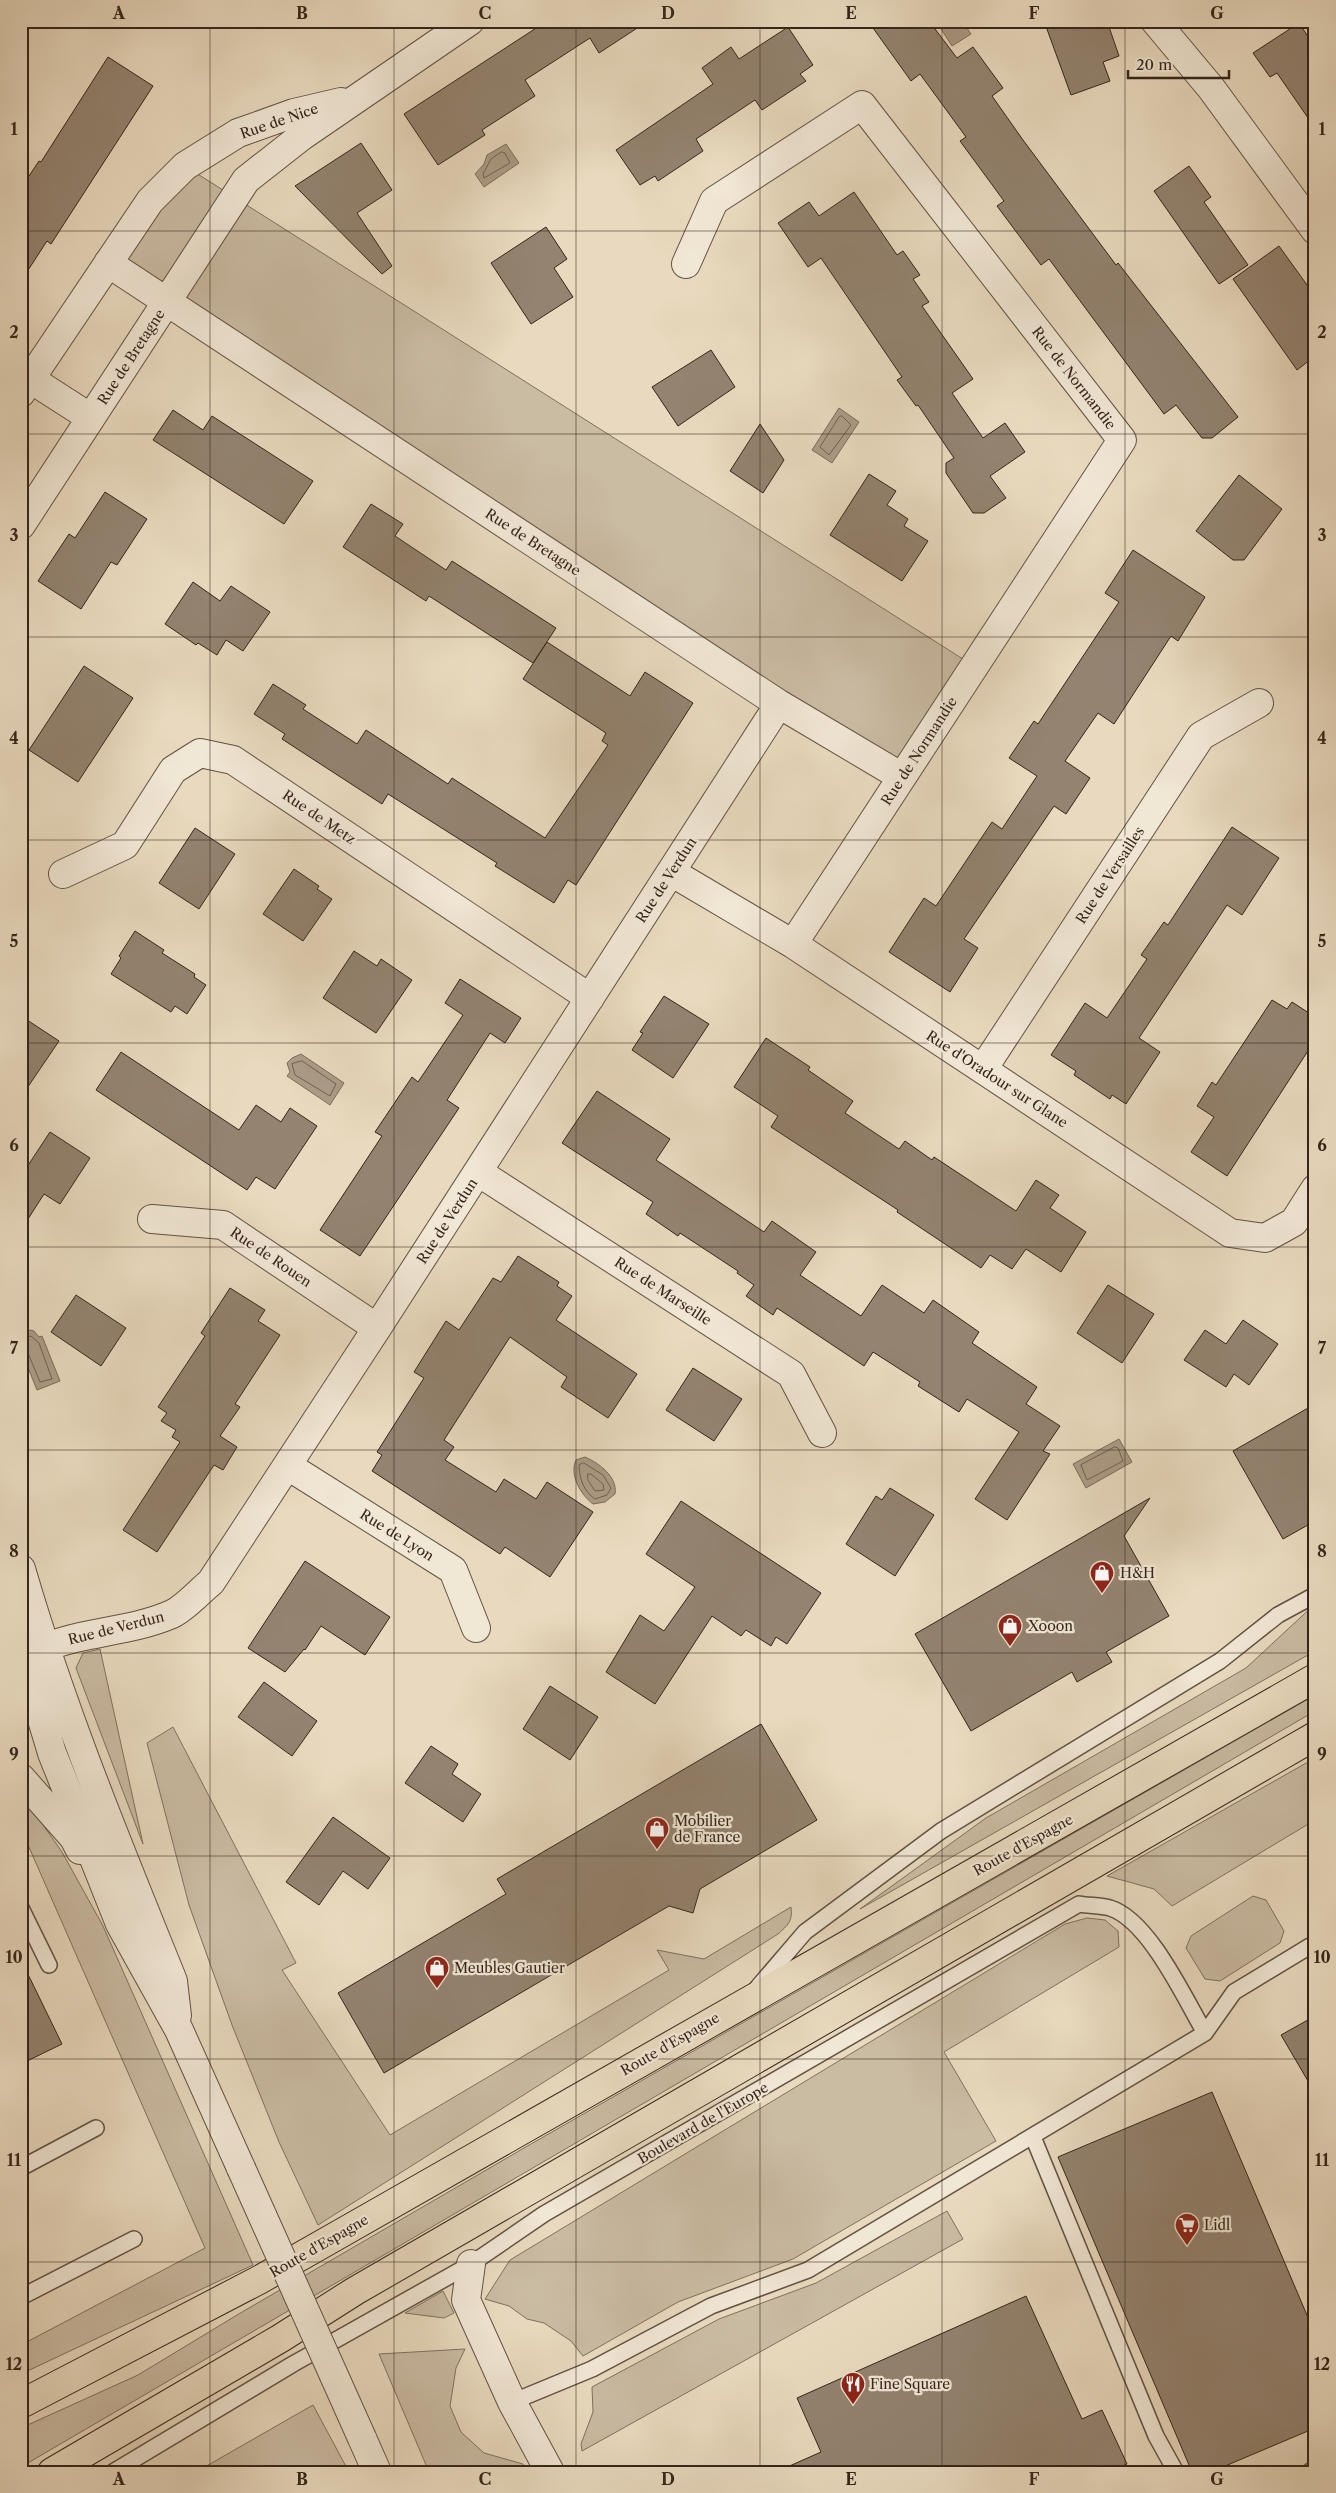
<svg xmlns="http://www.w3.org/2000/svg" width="1336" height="2493" font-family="'Libre Caslon Text',serif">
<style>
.grass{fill:#cabba3;stroke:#80705f}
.water{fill:#ac9c87;stroke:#7c6c5c}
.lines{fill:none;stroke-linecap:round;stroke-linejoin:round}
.shore{stroke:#706051;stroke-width:1}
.building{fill:#938370;stroke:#35251b}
.service-casing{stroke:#625244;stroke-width:18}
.minor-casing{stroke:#625244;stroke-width:30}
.tertiary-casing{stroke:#625244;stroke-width:30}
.primary-casing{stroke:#35251b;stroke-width:30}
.service{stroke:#f1e7d5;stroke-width:15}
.minor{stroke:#f1e7d5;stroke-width:28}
.tertiary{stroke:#f1e7d5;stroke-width:28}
.primary{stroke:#e9dabf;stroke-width:28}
.tertiary-bridge-casing{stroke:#625244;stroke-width:30;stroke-linecap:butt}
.tertiary-bridge{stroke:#f1e7d5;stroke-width:28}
.grid{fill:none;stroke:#35251b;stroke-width:1;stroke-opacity:0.55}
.labels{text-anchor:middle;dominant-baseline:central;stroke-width:4.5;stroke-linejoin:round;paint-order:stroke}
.street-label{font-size:14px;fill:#35251b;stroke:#f1e7d5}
.poi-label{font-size:14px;fill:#35251b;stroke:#f1e7d5;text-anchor:start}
.neatline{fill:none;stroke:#35251b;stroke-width:2}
.grid-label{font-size:16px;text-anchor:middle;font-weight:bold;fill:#35251b}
</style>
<rect width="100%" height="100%" fill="#e9dabf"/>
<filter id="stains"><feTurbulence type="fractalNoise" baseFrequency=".004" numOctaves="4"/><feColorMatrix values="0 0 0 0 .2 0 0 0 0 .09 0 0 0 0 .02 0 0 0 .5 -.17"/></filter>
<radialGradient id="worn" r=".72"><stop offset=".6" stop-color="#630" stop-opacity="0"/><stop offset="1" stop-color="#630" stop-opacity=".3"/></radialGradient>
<path class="grass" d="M 185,166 L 974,666 L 902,777 L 108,263 Z
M 1315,1604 L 1315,1651 L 860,1909 L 986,1818 L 1246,1668 Z
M 100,1649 L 143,1844 L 76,1668 L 83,1653 Z
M 1315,1695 L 1315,1711 L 21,2467 L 21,2428 L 138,2375 L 237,2315 L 524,2148 Z
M 173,1727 L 296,1963 L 282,1970 L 390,2135 L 669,1970 L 657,1950 L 704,1959 L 791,1907 C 793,1921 788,1925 778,1934 L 318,2225 L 279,2142 L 232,2025 L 189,1905 L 147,1743 Z
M 1315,1758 L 1315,1820 L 1172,1906 L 1154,1889 L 1107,1876 Z
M 21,1797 L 29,1805 L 62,1852 L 103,1926 L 253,2265 L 21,2374 L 21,2345 L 205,2248 L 21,1829 Z
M 1253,1896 L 1266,1900 L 1284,1931 L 1280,1943 L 1220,1981 L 1205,1979 L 1186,1948 L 1191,1936 Z
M 1087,1918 L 1105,1920 L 1118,1931 L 1119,1947 L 944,2052 L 996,2141 L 793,2259 L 678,2302 L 583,2356 L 571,2341 L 544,2323 L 527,2319 L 509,2306 L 485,2299 L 510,2260 L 1065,1924 Z
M 947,2211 L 963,2239 L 582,2451 L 581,2444 L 593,2412 L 592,2387 L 719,2319 L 816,2283 Z
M 443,2291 L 454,2313 L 444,2318 L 405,2313 Z
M 465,2349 L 456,2368 L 450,2406 L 461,2432 L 484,2453 L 523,2464 L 527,2472 L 429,2472 L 379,2354 Z
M 313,2405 L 349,2472 L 196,2472 Z"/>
<path class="water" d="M 936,21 L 962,21 L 971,34 L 952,46 Z
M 506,144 L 519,163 L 484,187 L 475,174 L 484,164 L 487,155 Z
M 839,408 L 859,422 L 832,463 L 812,450 Z
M 301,1054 L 344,1083 L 330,1105 L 287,1076 L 290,1072 L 287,1063 L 292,1058 Z
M 30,1330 L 34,1331 L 39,1337 L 42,1336 L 60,1381 L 37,1390 L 21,1350 L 21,1336 Z
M 1119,1439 L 1132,1462 L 1086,1488 L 1073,1464 Z
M 585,1457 C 599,1463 618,1477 615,1494 L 605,1502 L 593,1504 C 581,1495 569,1475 576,1460 Z"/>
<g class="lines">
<path class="shore" d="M 502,152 L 505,153 L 510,163 L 484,178 L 483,174 L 491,159 Z
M 842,416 L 851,425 L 829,455 L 820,447 L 839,417 Z
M 302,1061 L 336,1084 L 330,1096 L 295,1075 L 292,1064 Z
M 21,1339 L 31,1336 L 39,1343 L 52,1379 L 40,1382 L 28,1353 L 21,1350
M 1115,1447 L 1118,1448 L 1123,1461 L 1087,1480 L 1081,1465 Z
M 584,1463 L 603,1475 L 611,1488 L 607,1495 L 595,1499 C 584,1492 579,1478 579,1465 Z
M 588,1474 L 591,1474 L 603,1484 L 604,1490 L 595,1491 L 588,1480 Z"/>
</g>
<path class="building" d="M 547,21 L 648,21 L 599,53 L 590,38 L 525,80 L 535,96 L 482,130 L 485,135 L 438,165 L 404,114 Z
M 868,21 L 929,21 L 957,58 L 973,47 L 1003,88 L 992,96 L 1023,140 L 1116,265 L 1118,263 L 1238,417 L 1212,438 L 1202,438 L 1176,405 L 1164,414 L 1049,259 L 1041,265 L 997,206 L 1004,201 L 960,141 L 966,137 L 920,74 L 911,81 Z
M 1044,21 L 1107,21 L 1119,56 L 1103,62 L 1110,81 L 1071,95 Z
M 1299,23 L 1315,47 L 1315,128 L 1277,73 L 1270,77 L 1253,53 Z
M 788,27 L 813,65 L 800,74 L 806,81 L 762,110 L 755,100 L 696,139 L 703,151 L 658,181 L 655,176 L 640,185 L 616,150 L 713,84 L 702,68 L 731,47 L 739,59 Z
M 108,57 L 153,86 L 51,244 L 47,241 L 21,281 L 21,188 L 39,161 L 41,162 Z
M 361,143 L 392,190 L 357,213 L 392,266 L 382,274 L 295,186 Z
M 1189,166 L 1211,197 L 1204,202 L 1248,265 L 1219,284 L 1154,191 Z
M 854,192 L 897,255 L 903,251 L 920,275 L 913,279 L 929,302 L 922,306 L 973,379 L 952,393 L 983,438 L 1005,423 L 1025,452 L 990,476 L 1006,498 L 984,513 L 973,513 L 946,473 L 946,463 L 954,458 L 918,405 L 916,406 L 897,380 L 902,377 L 821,258 L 808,267 L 778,223 L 809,202 L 819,216 Z
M 546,227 L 567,259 L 554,268 L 573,297 L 531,324 L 491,263 Z
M 1279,246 L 1315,296 L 1315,356 L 1297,370 L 1233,279 Z
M 711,350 L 735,387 L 678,426 L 652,387 Z
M 173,410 L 203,430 L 212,416 L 313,481 L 284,524 L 153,440 Z
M 760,424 L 784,460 L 763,493 L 730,471 Z
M 869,474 L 896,491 L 887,505 L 908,519 L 904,526 L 928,541 L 902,581 L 830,535 Z
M 1239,475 L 1282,509 L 1244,560 L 1233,560 L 1196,531 Z
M 105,492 L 147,519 L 117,565 L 111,562 L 81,609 L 38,581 L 69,534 L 75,538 Z
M 371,504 L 403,524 L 395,536 L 446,570 L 452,561 L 556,628 L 533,663 L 429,596 L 426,601 L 343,547 Z
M 1133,550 L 1205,597 L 1178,641 L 1171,636 L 1114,724 L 1098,713 L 1065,761 L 1090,778 L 1066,814 L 1054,806 L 964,939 L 978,948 L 950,992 L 889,952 L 924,898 L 936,906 L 992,822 L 1002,829 L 1037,776 L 1009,758 L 1034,721 L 1038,724 L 1119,602 L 1105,593 Z
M 193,582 L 220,601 L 231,586 L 270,612 L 243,651 L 226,640 L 217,655 L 198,643 L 196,645 L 165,624 Z
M 547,642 L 630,696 L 645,672 L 693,703 L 576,885 L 568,880 L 554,903 L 495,866 L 497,863 L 388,794 L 382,804 L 282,739 L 285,734 L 254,714 L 273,684 L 306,705 L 303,709 L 357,744 L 366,730 L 448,784 L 452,778 L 545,838 L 608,745 L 602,741 L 606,733 L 523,679 Z
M 84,666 L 133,698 L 78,782 L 29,750 Z
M 1232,827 L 1279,858 L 1242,915 L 1227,905 L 1139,1038 L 1160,1052 L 1126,1104 L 1112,1095 L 1110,1099 L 1074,1075 L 1076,1071 L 1051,1055 L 1085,1003 L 1107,1018 L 1147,959 L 1141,955 L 1164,922 L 1168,925 Z
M 195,828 L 235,854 L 199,909 L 159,883 Z
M 294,869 L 319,886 L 317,889 L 332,899 L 303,941 L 263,914 Z
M 135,931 L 164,950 L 162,953 L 195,974 L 194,977 L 206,985 L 187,1014 L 175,1006 L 171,1012 L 111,974 L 121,958 L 119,956 Z
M 354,951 L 377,966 L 381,959 L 412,980 L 376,1033 L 323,998 Z
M 460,979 L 521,1018 L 505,1043 L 490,1033 L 447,1100 L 459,1108 L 360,1256 L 320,1230 L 382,1136 L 375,1132 L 412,1077 L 418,1082 L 463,1015 L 445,1003 Z
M 664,996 L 709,1024 L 673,1078 L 632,1050 L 643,1033 L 640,1032 Z
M 1272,1000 L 1287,1009 L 1292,1002 L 1315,1017 L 1315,1040 L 1227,1176 L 1191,1152 L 1214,1117 L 1197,1106 L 1212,1082 L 1216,1085 Z
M 21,1016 L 59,1041 L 21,1097 Z
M 766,1038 L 810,1067 L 808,1070 L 853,1101 L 845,1113 L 899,1149 L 905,1141 L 932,1160 L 934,1157 L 1016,1211 L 1036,1180 L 1059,1195 L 1050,1208 L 1086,1232 L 1061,1272 L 1026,1249 L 1012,1269 L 990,1255 L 981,1268 L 897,1212 L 898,1210 L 771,1127 L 778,1116 L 734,1087 Z
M 121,1052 L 239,1130 L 256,1105 L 281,1122 L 290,1108 L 317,1126 L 275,1189 L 256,1177 L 247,1190 L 96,1090 Z
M 597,1091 L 670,1139 L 656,1160 L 764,1232 L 772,1221 L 816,1252 L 800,1275 L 861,1316 L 882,1285 L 924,1313 L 933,1300 L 979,1332 L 972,1343 L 1037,1387 L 1026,1404 L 1060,1426 L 1043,1451 L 1050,1454 L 1007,1520 L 975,1499 L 1019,1432 L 967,1399 L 959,1412 L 918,1386 L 920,1382 L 873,1352 L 864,1366 L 777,1308 L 773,1315 L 746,1296 L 754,1285 L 737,1273 L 738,1271 L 680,1233 L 678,1236 L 646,1214 L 653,1202 L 562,1143 Z
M 50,1132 L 90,1158 L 60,1204 L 44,1194 L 21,1230 L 21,1176 Z
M 518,1256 L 559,1282 L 557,1286 L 572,1296 L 556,1320 L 637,1374 L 608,1418 L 561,1387 L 567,1377 L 510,1337 L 444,1440 L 454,1447 L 445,1460 L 496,1492 L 504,1479 L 536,1499 L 547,1482 L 593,1512 L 550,1577 L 505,1547 L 500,1554 L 372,1471 L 382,1455 L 377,1452 L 424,1378 L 414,1372 L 446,1321 L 459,1330 L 493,1278 L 501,1282 Z
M 1108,1285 L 1154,1314 L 1122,1363 L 1077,1333 Z
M 230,1288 L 265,1310 L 258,1321 L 280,1335 L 235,1404 L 240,1407 L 220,1436 L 237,1447 L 223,1470 L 214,1465 L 157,1552 L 123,1530 L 180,1442 L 172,1437 L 176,1430 L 161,1421 L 167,1413 L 158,1407 L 205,1336 L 201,1333 Z
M 76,1295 L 126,1328 L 101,1366 L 51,1332 Z
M 1243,1320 L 1278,1344 L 1249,1385 L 1234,1374 L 1226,1387 L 1184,1360 L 1205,1330 L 1226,1344 Z
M 693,1368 L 742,1399 L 714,1441 L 666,1410 Z
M 1315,1404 L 1315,1521 L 1283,1539 L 1233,1451 Z
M 890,1488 L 934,1515 L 895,1576 L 846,1544 L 876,1496 L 882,1500 Z
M 1150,1498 L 1124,1536 L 1169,1616 L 1106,1652 L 1112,1662 L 1077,1682 L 1072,1672 L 971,1731 L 915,1634 Z
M 681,1501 L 821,1593 L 787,1644 L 776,1637 L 771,1646 L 746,1630 L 741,1636 L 712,1616 L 655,1704 L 606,1672 L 640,1615 L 664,1631 L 695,1587 L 646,1554 Z
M 305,1561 L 390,1617 L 365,1655 L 321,1626 L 305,1650 L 304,1649 L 285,1672 L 248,1648 Z
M 264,1682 L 317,1721 L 292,1756 L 238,1717 Z
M 550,1686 L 598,1717 L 570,1760 L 523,1729 Z
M 761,1724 L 817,1820 L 700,1889 L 693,1913 L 669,1906 L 384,2073 L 338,1993 L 506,1894 L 497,1879 Z
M 431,1746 L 458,1764 L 452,1774 L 481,1794 L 463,1822 L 405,1783 Z
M 333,1817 L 390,1858 L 368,1889 L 343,1871 L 319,1905 L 286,1882 Z
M 21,1960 L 62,2044 L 21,2064 Z
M 1315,2016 L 1315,2093 L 1281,2035 Z
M 1212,2092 L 1315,2334 L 1315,2428 L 1211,2472 L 1192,2472 L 1058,2157 Z
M 1026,2296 L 1082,2419 L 1102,2410 L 1127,2464 L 1111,2472 L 776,2472 L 821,2452 L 797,2398 Z"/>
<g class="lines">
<defs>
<path id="service" d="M 21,1908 L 49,1965
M 757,1988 L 805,1932 L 941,1831 L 1220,1661 L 1278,1615 L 1315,1595
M 1033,2137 L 1156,2436 L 1176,2472
M 21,2168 L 96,2128
M 21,2297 L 134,2239
M 512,2402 L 592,2369 L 711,2306 L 808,2270 L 1205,2033 L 1234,1992 L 1310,1946
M 113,2472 L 293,2364 L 471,2264 L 544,2214 L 1079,1904 C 1089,1906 1101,1905 1110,1908 C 1149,1920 1185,1999 1205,2033
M 1309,2472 L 1315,2468"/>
<path id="minor" d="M 1155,21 L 1211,88 L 1315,230
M 108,263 L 779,704 L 902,777
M 686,264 L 714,201 L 862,105 L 1122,440 L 793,944
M 21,373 L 91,418
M 21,393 L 150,201 L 185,166 L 238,133 L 294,113 L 341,102
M 21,525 L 246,180 L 302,136 L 470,21
M 671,872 L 793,944 L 1230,1233 L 1265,1238 L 1294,1222 L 1315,1189
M 63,874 L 125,845 L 173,770 L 200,753 L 233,760 L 590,998
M 983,1069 L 1201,736 L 1259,703
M 478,1172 L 791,1374 L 822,1433
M 152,1219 L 223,1225 L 377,1328
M 288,1466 L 453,1570 L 476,1628
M 44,1648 C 85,1631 131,1632 172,1614 C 185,1608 199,1592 211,1582 L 377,1328 L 779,704
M 471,2264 L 466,2300 L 512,2402 L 550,2472"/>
<path id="tertiary" d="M 21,1569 C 62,1710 118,1845 173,1981 L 177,2016
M 21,1635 L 37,1703 L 52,1753 L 120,1924 L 179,2030 L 241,2168
M 21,1778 L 74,1838 L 80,1850
M 362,2438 L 377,2472"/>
<path id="primary" d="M 21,2404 L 259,2280 L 324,2243 L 1315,1678
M 52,2472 L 281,2338 L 355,2291 L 1315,1736"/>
</defs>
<use href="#service" class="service-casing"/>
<use href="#minor" class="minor-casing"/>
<use href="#tertiary" class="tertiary-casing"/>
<use href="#primary" class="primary-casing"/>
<use href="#service" class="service"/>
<use href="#minor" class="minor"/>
<use href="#tertiary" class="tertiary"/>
<use href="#primary" class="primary"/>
<defs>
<path id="tertiary-bridge" d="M 241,2168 L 362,2438"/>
</defs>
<use href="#tertiary-bridge" class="tertiary-bridge-casing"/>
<use href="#tertiary-bridge" class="tertiary-bridge"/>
</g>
<path class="grid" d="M 210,21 L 210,2472M 394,21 L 394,2472M 576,21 L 576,2472M 760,21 L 760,2472M 942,21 L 942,2472M 1125,21 L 1125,2472M 21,231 L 1315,231M 21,434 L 1315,434M 21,637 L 1315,637M 21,840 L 1315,840M 21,1043 L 1315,1043M 21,1247 L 1315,1247M 21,1450 L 1315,1450M 21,1653 L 1315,1653M 21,1856 L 1315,1856M 21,2059 L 1315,2059M 21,2262 L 1315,2262"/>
<defs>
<symbol id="shop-pin" viewBox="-11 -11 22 30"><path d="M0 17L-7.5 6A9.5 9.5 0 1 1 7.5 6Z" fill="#8f2418" stroke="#f1e7d5"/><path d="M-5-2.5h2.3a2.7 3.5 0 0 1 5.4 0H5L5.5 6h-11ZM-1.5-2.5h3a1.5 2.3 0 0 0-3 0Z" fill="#fff"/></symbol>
<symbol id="supermarket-pin" viewBox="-11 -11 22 30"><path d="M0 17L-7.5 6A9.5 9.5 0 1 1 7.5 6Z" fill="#8f2418" stroke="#f1e7d5"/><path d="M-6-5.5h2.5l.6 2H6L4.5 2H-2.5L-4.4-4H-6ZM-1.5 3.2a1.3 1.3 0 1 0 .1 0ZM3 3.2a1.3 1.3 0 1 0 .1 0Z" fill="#fff"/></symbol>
<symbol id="restaurant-pin" viewBox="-11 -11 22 30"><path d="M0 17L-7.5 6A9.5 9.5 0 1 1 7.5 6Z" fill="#8f2418" stroke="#f1e7d5"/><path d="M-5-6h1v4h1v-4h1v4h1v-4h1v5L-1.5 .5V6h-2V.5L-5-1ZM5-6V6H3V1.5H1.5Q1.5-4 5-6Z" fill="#fff"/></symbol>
</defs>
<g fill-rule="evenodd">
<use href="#shop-pin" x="1088" y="1559" width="28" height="38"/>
<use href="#shop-pin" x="996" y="1612" width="28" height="38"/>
<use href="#shop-pin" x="643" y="1815" width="28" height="38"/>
<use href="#shop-pin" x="423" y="1954" width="28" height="38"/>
<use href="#supermarket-pin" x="1173" y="2211" width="28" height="38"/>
<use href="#restaurant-pin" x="839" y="2370" width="28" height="38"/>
</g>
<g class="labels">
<g class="street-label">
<text transform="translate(279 121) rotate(-19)">Rue de Nice</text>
<text transform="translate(131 357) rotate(-57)">Rue de Bretagne</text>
<text transform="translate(1074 378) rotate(52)">Rue de Normandie</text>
<text transform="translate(533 542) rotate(33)">Rue de Bretagne</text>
<text transform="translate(919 751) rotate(-57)">Rue de Normandie</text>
<text transform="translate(319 817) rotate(34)">Rue de Metz</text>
<text transform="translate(1110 875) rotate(-57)">Rue de Versailles</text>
<text transform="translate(666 880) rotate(-57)">Rue de Verdun</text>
<text transform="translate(997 1079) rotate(33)">Rue d'Oradour sur Glane</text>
<text transform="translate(447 1221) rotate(-57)">Rue de Verdun</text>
<text transform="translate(271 1257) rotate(34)">Rue de Rouen</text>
<text transform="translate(663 1291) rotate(33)">Rue de Marseille</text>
<text transform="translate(397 1535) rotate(32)">Rue de Lyon</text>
<text transform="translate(116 1628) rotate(-14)">Rue de Verdun</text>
<text transform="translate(1023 1845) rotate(-29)">Route d'Espagne</text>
<text transform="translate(670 2044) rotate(-30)">Route d'Espagne</text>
<text transform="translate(703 2123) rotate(-30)">Boulevard de l'Europe</text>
<text transform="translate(319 2246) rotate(-30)">Route d'Espagne</text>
</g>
<g class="poi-label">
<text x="1120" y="1573">H&amp;H</text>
<text x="1028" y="1626">Xooon</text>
<text x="674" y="1821">Mobilier<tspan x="674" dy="16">de France</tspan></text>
<text x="454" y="1968">Meubles Gautier</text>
<text x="1204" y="2225">Lidl</text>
<text x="870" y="2384">Fine Square</text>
</g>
</g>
<rect width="1336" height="2493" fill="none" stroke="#e9dabf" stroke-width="55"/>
<path d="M1128 70v8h101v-8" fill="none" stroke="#35251b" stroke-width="2.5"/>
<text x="1136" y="70" font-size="15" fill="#35251b" stroke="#f1e7d5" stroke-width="4" paint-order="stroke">20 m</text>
<rect x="28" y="28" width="1280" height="2438" class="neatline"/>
<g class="grid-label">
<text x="119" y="19">A</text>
<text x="302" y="19">B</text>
<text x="485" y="19">C</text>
<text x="668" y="19">D</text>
<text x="851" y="19">E</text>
<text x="1034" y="19">F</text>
<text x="1217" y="19">G</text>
<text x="14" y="135">1</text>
<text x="1322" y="135">1</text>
<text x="14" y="338">2</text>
<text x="1322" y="338">2</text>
<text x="14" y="541">3</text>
<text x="1322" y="541">3</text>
<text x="14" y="744">4</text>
<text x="1322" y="744">4</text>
<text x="14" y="947">5</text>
<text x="1322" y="947">5</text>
<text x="14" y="1151">6</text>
<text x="1322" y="1151">6</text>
<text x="14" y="1354">7</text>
<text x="1322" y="1354">7</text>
<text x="14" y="1557">8</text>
<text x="1322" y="1557">8</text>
<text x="14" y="1760">9</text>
<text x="1322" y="1760">9</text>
<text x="14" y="1963">10</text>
<text x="1322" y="1963">10</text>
<text x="14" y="2166">11</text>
<text x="1322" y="2166">11</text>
<text x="14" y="2370">12</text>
<text x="1322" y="2370">12</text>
<text x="119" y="2485">A</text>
<text x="302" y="2485">B</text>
<text x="485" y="2485">C</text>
<text x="668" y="2485">D</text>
<text x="851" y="2485">E</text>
<text x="1034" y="2485">F</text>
<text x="1217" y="2485">G</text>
</g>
<rect width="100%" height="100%" filter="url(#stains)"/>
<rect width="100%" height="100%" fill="url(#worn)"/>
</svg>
